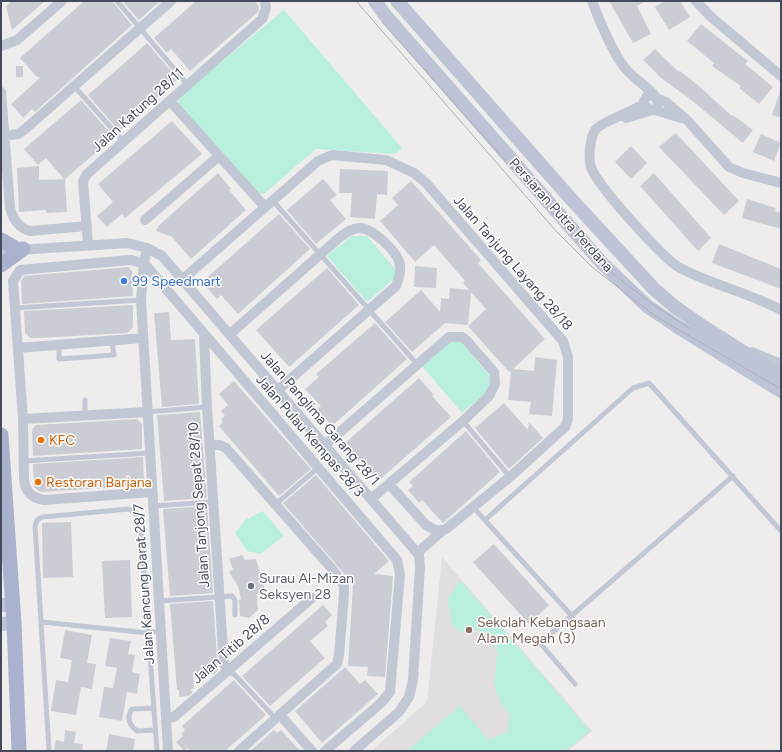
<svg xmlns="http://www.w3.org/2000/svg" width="782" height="752" font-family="Figtree,sans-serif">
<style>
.education{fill:#e0dede}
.green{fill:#b8f0dd}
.building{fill:#cbcdd5}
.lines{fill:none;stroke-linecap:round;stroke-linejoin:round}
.service{stroke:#c2c7d4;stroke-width:5}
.minor{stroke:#c2c7d4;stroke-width:10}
.secondary{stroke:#bec3d6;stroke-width:14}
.primary{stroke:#aab2cd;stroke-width:15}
.tram{stroke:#aeafb7;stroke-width:1}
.shop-dot{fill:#3f7fe0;stroke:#fff;stroke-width:1.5}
.food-dot{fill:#e8710a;stroke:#fff;stroke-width:1.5}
.worship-dot{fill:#6b7280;stroke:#fff;stroke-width:1.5}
.education-dot{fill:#8d6e63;stroke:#fff;stroke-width:1.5}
.labels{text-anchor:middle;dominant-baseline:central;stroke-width:3;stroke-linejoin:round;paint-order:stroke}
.street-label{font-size:14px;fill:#444a5a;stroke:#fff}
.shop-label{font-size:14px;fill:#366cbe;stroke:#fff;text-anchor:start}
.food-label{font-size:14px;fill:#c56008;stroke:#fff;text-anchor:start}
.worship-label{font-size:14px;fill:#5b616d;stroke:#fff;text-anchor:start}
.education-label{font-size:14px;fill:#785e54;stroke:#fff;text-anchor:start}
</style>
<rect width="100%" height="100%" fill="#efedec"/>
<path class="education" d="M 442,557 L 592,731 L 568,751 L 371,751 L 427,702 Z"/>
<path class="green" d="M 284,10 L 402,148 L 395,154 L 316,149 L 264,194 L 257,194 L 179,105 L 178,98 Z
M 352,236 L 367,236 L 396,270 L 396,277 L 367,302 L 327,256 Z
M 450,342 L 461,342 L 489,375 L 491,388 L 462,413 L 422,366 Z
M 263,511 L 284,536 L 260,554 L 247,551 L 235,533 L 245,520 Z
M 460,580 L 590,731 L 565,751 L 407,751 L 460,706 L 488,740 L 508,732 L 510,715 L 499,699 L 494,683 L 498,652 L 489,637 L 474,628 L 461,632 L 452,625 L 448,599 Z"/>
<path class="building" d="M 12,1 L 45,1 L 12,30 L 6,6 Z
M 84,1 L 112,1 L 132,25 L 35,112 L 32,109 L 23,118 L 11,104 L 40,78 L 37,77 L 20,58 Z
M 127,1 L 160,1 L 139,20 L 124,3 Z
M 196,1 L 255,1 L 259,7 L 258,12 L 190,71 L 171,49 L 167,53 L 154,38 Z
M 609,1 L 646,1 L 637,6 L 651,34 L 633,43 Z
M 665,1 L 680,1 L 690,17 L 669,30 L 655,7 Z
M 701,24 L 748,61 L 745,64 L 773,87 L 759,104 L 739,88 L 741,86 L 712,66 L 714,63 L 687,41 Z
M 147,43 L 178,79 L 119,131 L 88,95 Z
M 655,49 L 679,72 L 680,71 L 699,86 L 732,116 L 733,115 L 753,130 L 743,143 L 690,99 L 661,78 L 643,60 Z
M 16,66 L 23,66 L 23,77 L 16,77 Z
M 780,91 L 781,91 L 781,118 L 772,115 Z
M 81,100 L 114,137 L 65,179 L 67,212 L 46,213 L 46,210 L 19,212 L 17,168 L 39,166 L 39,180 L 64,179 L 46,158 L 38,165 L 24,149 Z
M 172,121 L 202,154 L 125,218 L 122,214 L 107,227 L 97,216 L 113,202 L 98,184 Z
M 676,133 L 739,201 L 724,215 L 659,147 Z
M 761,134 L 781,143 L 774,161 L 753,152 Z
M 631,146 L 647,163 L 631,179 L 615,162 Z
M 340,169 L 388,171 L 387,195 L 377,194 L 375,219 L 350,217 L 352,193 L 339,193 Z
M 218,173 L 231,189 L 229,190 L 246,210 L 191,259 L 172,237 L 156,231 L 158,226 Z
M 654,173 L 711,238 L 698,251 L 640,186 Z
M 323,179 L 337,195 L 330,200 L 346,219 L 316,244 L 287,210 Z
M 411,181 L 481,260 L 478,263 L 545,339 L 513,369 L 534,371 L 535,357 L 557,360 L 552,416 L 529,414 L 531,402 L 508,400 L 511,371 L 509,372 L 468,326 L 486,309 L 471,292 L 468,325 L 445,323 L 412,352 L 385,322 L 421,290 L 440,312 L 441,298 L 449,299 L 450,288 L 469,290 L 463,283 L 465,281 L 434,245 L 415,262 L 380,221 L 398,205 L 392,198 Z
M 747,199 L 776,208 L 775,211 L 781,213 L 781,229 L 742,218 Z
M 279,214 L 310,249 L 238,314 L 221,295 L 217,299 L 202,282 Z
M 719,244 L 781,269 L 781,289 L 712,263 Z
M 415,266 L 437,268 L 436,288 L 414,287 Z
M 128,267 L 132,271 L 133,296 L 22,304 L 21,281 L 24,276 Z
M 327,268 L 359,305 L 289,367 L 256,330 Z
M 133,305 L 133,327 L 127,333 L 39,338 L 30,338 L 25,333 L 24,311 Z
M 169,312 L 171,340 L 195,339 L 199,404 L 162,407 L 154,313 Z
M 375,323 L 407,359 L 332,426 L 317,409 L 321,406 L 305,389 L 319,377 L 316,374 Z
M 419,378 L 434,395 L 432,396 L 451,417 L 377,482 L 345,443 Z
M 234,381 L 311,469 L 279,496 L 219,426 L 223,422 L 221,419 L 225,416 L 221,411 L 228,405 L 219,394 Z
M 504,403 L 528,430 L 529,422 L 543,438 L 509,469 L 475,428 Z
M 200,412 L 207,498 L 164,501 L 157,415 Z
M 137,419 L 142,424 L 142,449 L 33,456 L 32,430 L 36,425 Z
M 466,431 L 500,472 L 443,523 L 422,500 L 419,503 L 408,490 L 413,486 L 409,482 Z
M 143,457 L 144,481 L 139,486 L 40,492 L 34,487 L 33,464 Z
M 316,475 L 389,561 L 374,574 L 393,576 L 385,677 L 367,676 L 368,667 L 348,666 L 353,584 L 283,503 Z
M 207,506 L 213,593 L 170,596 L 163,509 Z
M 71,522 L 73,577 L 43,578 L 42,523 Z
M 494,544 L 549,605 L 529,624 L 473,562 Z
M 242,555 L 245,560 L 256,559 L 265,590 L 257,594 L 258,610 L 249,618 L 240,616 L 239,600 L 241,599 L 238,586 L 229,572 L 233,569 L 229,559 Z
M 130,560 L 132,617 L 105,618 L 102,561 Z
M 213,601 L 218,670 L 214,674 L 193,675 L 194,689 L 191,689 L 192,693 L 189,696 L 179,697 L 179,690 L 177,690 L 170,604 Z
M 323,605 L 332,615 L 325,622 L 328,626 L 310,641 L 325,658 L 270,706 L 242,676 Z
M 65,630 L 92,635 L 87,663 L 96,664 L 92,689 L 81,687 L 76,715 L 51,711 L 56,680 L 68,682 L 72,660 L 60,658 Z
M 110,638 L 131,641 L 128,654 L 135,655 L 132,672 L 140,674 L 137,694 L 127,692 L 122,721 L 99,717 L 104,687 L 113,688 L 117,668 L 105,666 Z
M 345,667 L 360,684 L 365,680 L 378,694 L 322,743 L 295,711 Z
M 234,680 L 266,715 L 225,751 L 190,751 L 188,748 L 184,751 L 176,742 L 183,736 L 181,734 L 185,730 L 182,726 Z
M 65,730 L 76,732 L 74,743 L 83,744 L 82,751 L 54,751 L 56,740 L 64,742 Z
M 274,730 L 277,733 L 281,730 L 300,751 L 250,751 Z
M 109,734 L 135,739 L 133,751 L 106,751 Z"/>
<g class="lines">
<path class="service" d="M 117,1 L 188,85
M 74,86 L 124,142
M 273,201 L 417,364
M 15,308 L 141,300
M 59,345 L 59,359 L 114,355 L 112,341
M 85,400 L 85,414
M 147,412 L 207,407
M 463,421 L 510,477
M 23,461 L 150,453
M 276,504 L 319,467
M 153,506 L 213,502
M 473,507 L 572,616
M 485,520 L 633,388 L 649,383 L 781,531
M 159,601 L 232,596 L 235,600 L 235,615
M 42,622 L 148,633 L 160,631
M 228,671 L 235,675 L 276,719
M 575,684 L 540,643 L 733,476
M 153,708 L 132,709 C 126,718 129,725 137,731 L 155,730
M 49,751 L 35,526 L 37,520 L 42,517 L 129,509 L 134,512 L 140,519 L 157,751"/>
<path class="minor" d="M 592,1 C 599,20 613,53 625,68 C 634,79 646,85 655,96
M 696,1 L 710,16 L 781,76
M 1,46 L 17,40 L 62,1
M 1,92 L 10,208 C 13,219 18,228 30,231 L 87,226
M 658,99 L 666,102 L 687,120 L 729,167 L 743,173 L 781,183
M 170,101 L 265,207
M 644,104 C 633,111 602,122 596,129 C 590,136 588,158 591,167 C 596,184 664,260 680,268 C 713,285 749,293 781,310
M 655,110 L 681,118
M 626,118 L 656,109 L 659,101 L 652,95 L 647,96 L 644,101 L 645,106 L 650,110
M 4,136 L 18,134 L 24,130 L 171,1
M 145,220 L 219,156
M 88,245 L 83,181 L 87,174 L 262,19 L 266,8 L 265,1
M 147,248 L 144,263 L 141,300 L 168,751
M 1,251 L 128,243 L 147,248 L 162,256 L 419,555 L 420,567 L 413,680 L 409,697 L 399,712 L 354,751
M 183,279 L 318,161 L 332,155 L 386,160 L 414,173 L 426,183 L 563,341 L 568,357 L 568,419 L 565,427 L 510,477 L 446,529 L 437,531 L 426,525 L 389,484
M 230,334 L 340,237 C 346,233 352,228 360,228 C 372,228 395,250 399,261 C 402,269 399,278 396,286 L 278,390
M 204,335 L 207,407 L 224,664 L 228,671
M 18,348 L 143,338
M 752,352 L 781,364
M 23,419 L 147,412
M 210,445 L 220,445 L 226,448 L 333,570 L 344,586 L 344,595 L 339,655 L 337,664 L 239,751
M 325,445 L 449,337 L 462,337 L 467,341 L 494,372 L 495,384 L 489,396 L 463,421 L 371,499
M 152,492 L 44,500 C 32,498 25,492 24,479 L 23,419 L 13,281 L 20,270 L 130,260 L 144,263 L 397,560 L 400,574 L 390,692 L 381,703 L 325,751
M 417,553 L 442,531
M 280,715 L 312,751
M 167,718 L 174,717 L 312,598"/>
<path class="secondary" d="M 375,1 L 385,15 L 601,262 L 647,306 L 678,327 L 781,391
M 397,1 L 571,199 L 654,289 L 675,307 L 702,326 L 781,376
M 1,605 L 12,605
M 1,624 L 14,623"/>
<path class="primary" d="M 1,240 L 17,249
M 1,265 L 23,249
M 1,435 L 14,623 L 19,751"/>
<path class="tram" d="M 356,1 L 556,231 L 592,267 L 655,316 L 781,389
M 382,22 L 592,258 L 658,308 L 689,328"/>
</g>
<circle class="shop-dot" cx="124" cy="281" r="4"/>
<g class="food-dot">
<circle cx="41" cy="440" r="4"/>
<circle cx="38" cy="482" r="4"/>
</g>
<circle class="worship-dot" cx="251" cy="586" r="4"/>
<circle class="education-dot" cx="469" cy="630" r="4"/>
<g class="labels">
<g class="street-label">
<text transform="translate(138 110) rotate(-42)">Jalan Katung 28/11</text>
<text transform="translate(561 215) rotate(48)">Persiaran Putra Perdana</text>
<text transform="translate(513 263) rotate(49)">Jalan Tanjung Layang 28/18</text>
<text transform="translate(320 418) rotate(49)">Jalan Panglima Garang 28/1</text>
<text transform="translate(310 436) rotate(49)">Jalan Pulau Kempas 28/3</text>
<text transform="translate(199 505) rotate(-94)">Jalan Tanjong Sepat 28/10</text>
<text transform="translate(144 584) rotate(-94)">Jalan Kancung Darat 28/7</text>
<text transform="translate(231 649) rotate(-41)">Jalan Titib 28/8</text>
</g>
<g class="shop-label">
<text x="132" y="281">99 Speedmart</text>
</g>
<g class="food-label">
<text x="49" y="440">KFC</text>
<text x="46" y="482">Restoran Barjana</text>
</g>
<g class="worship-label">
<text x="259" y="578">Surau Al-Mizan<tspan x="259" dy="16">Seksyen 28</tspan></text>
</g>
<g class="education-label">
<text x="477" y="622">Sekolah Kebangsaan<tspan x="477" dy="16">Alam Megah (3)</tspan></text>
</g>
</g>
<rect width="782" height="752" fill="none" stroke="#444a5a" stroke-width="4"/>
</svg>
